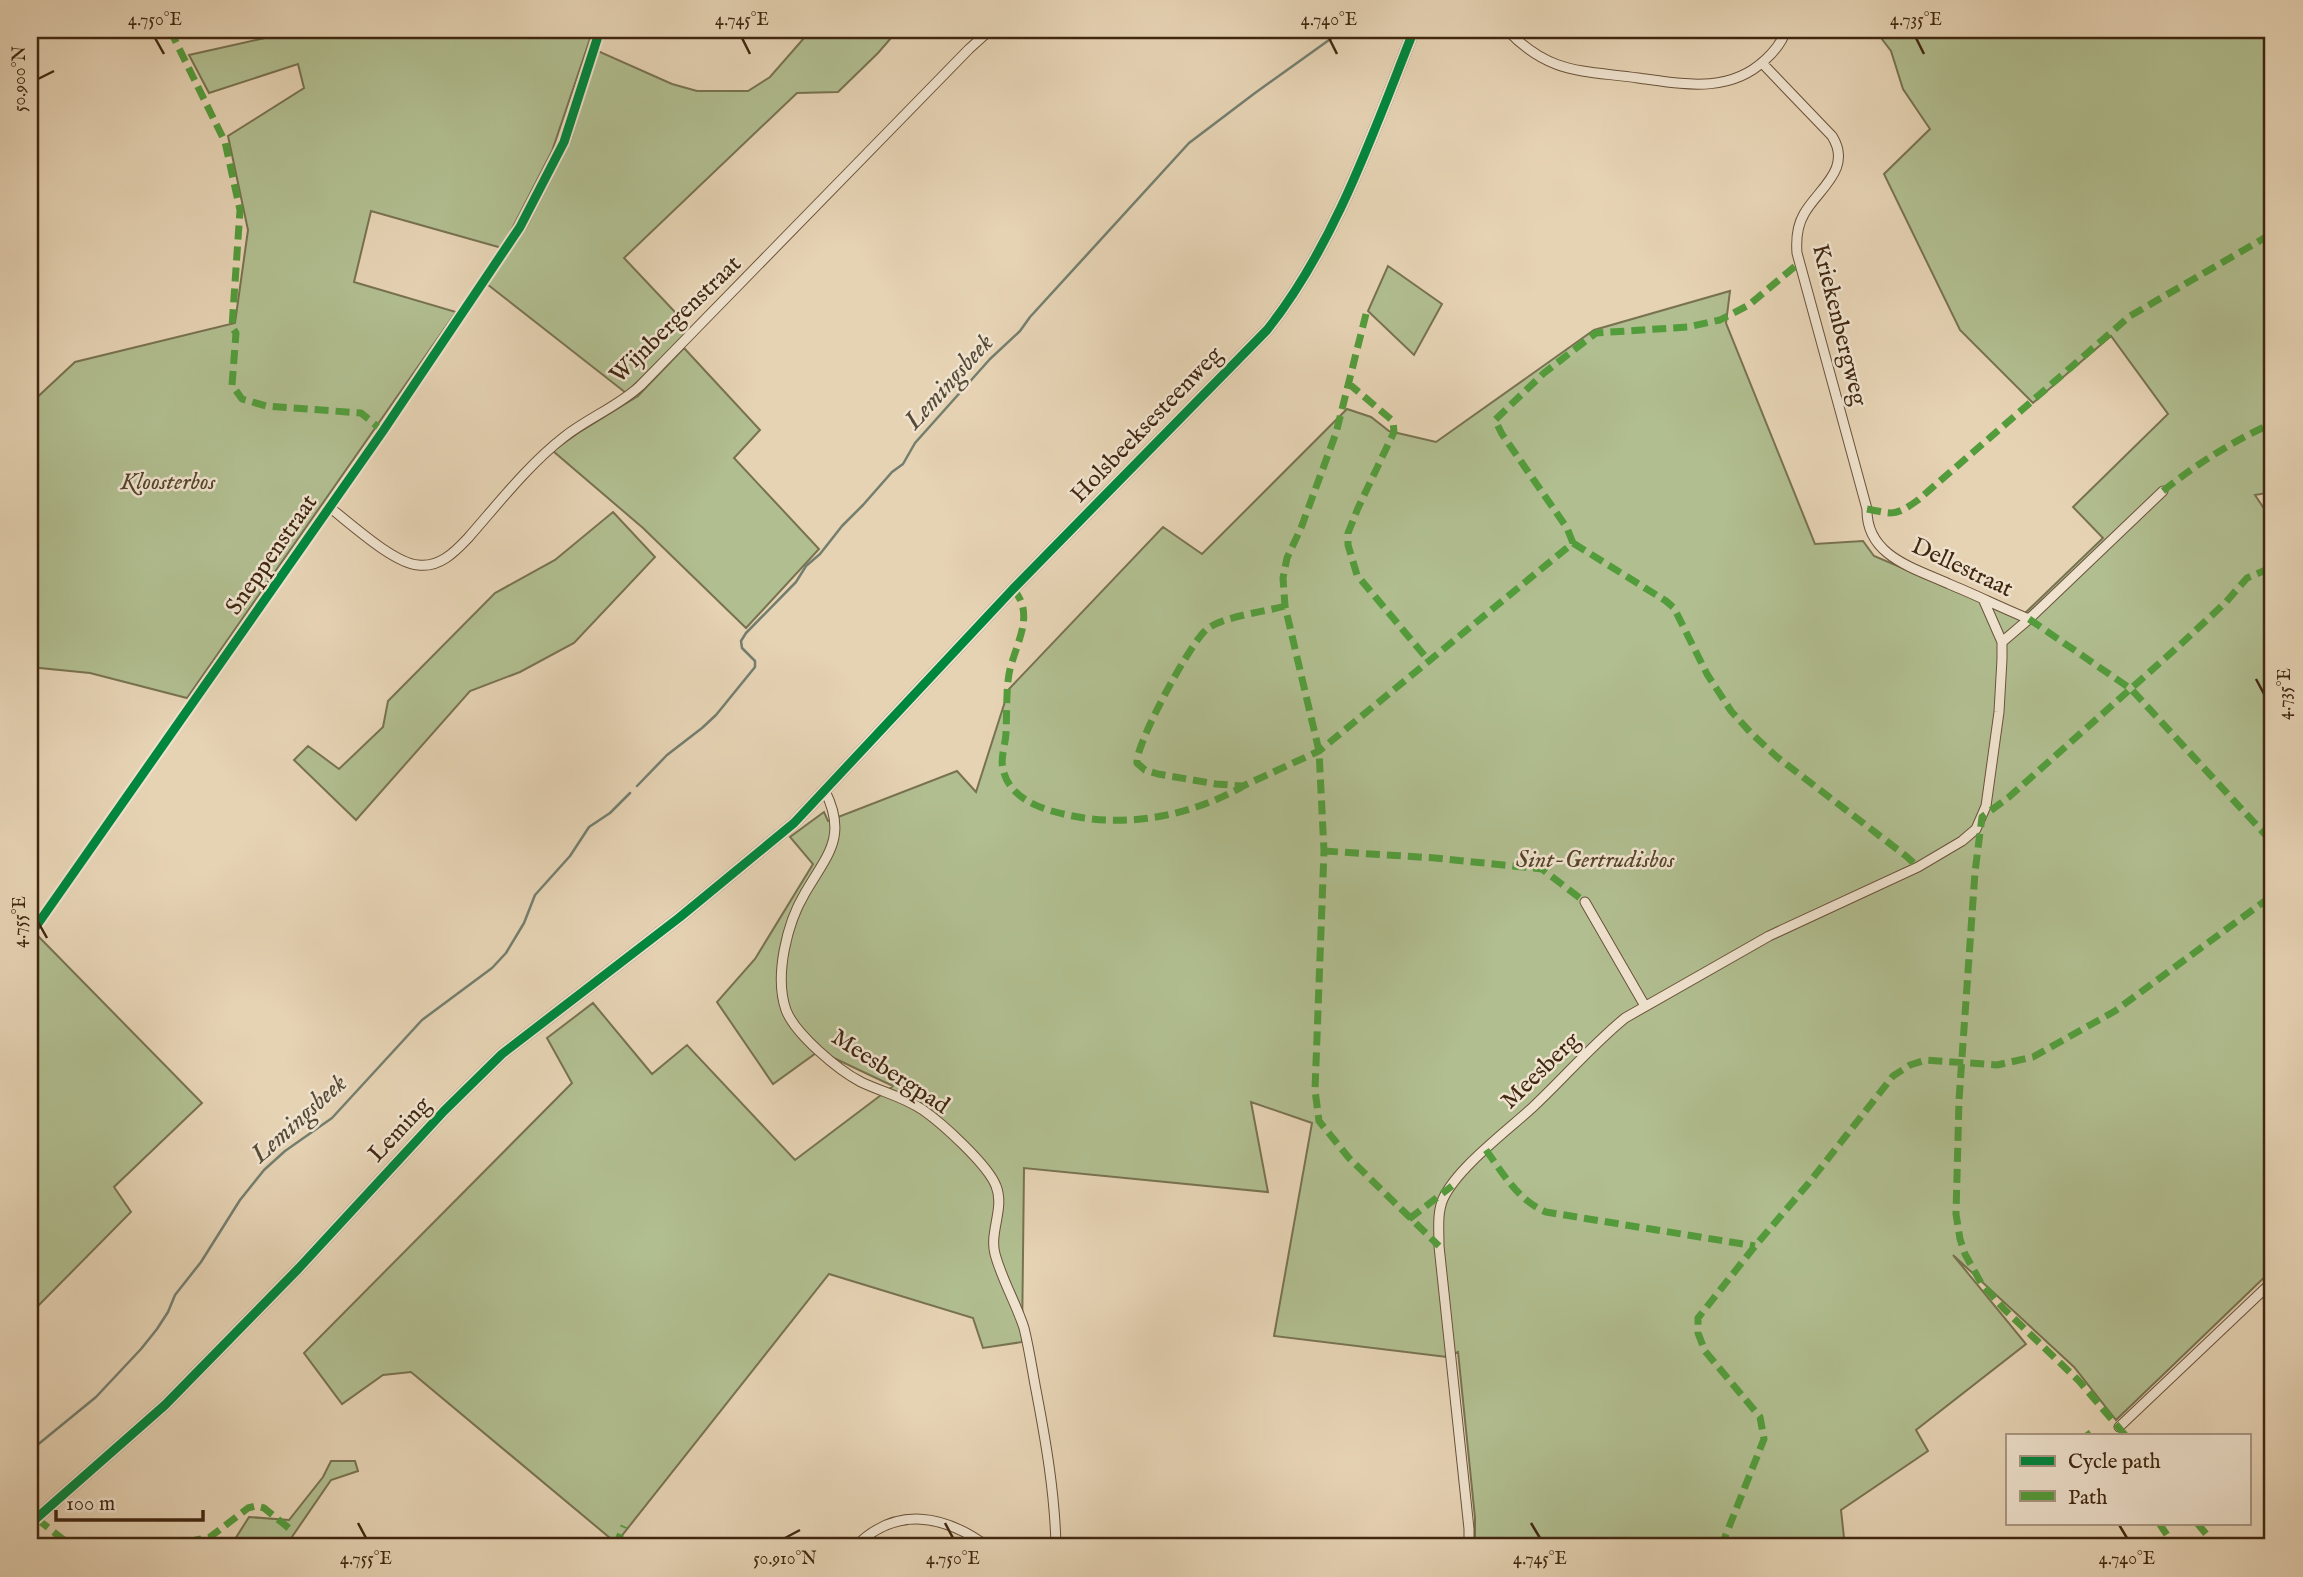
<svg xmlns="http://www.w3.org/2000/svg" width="2303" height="1577" font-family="'IM FELL English',serif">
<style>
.green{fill:#b1be90;stroke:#787250;stroke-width:2}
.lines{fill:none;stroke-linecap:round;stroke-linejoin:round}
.stream{stroke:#747e6e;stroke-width:2.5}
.minor-casing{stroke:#6a5239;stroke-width:11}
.tertiary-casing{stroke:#6a5239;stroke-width:13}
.minor{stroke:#efe2ce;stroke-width:9}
.tertiary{stroke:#efe2ce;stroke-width:10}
.quiet{stroke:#539c3c;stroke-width:7;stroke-dasharray:14 7;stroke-linecap:butt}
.cycleway-casing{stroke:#efe2ce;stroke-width:13}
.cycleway{stroke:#00873e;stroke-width:9}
.ticks{fill:none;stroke:#402710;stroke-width:2.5}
.labels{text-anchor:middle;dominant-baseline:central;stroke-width:5;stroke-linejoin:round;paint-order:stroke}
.street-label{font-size:24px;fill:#402710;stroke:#efe2ce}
.park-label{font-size:24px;font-style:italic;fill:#57452a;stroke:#efe2ce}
.water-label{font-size:26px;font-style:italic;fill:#564b37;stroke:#efe2ce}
.neatline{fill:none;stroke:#402710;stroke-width:2.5}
.ticks-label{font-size:18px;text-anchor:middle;fill:#402710}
</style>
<rect width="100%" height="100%" fill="#e6d3b4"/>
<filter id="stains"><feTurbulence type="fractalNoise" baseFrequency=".00286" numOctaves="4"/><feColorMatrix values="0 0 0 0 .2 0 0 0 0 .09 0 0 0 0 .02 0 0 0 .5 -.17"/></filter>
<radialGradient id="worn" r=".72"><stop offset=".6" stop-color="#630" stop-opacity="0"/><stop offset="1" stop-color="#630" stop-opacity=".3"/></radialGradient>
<path class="green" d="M 301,30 L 593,30 L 552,151 L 502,248 L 371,211 L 354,282 L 456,312 L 187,698 L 90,673 L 30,667 L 30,404 L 75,362 L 235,323 L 248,230 L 228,136 L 304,88 L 298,64 L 209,93 L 189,55 Z
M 811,30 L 898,30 L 878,53 L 838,92 L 797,93 L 624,258 L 691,329 L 626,393 L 487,284 L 526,228 L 570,142 L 598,51 L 672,84 L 697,91 L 748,91 L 770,77 Z
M 1875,30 L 2273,30 L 2273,492 L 2255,495 L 2273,522 L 2273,1269 L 2116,1420 L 2074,1367 L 1953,1255 L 2026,1344 L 1916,1430 L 1928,1451 L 1841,1510 L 1845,1547 L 1475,1547 L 1475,1518 L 1458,1352 L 1447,1357 L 1274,1336 L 1312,1123 L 1251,1102 L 1268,1192 L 1024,1168 L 1022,1342 L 983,1348 L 973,1318 L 829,1274 L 616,1543 L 411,1372 L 383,1375 L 342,1404 L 304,1353 L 572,1083 L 547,1038 L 593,1003 L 652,1074 L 687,1045 L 795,1160 L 893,1086 L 819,1051 L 773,1084 L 717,1002 L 755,959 L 813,864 L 790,837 L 824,812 L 828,821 L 957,771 L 976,792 L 1009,689 L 1163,527 L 1202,554 L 1347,409 L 1371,417 L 1389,431 L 1436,442 L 1594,330 L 1730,291 L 1726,323 L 1815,544 L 1863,541 L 1874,556 L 2020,618 L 2103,538 L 2073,507 L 2168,414 L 2111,336 L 2033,403 L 1960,330 L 1884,174 L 1930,129 L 1903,89 L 1891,51 Z
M 1388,266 L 1442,304 L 1414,355 L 1368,311 Z
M 684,348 L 760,430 L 734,458 L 819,549 L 746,628 L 643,528 L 553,451 L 578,433 L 638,396 Z
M 613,512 L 655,557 L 574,643 L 520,672 L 470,691 L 356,820 L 294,760 L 308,746 L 339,769 L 383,727 L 388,701 L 495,593 L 555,560 Z
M 39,937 L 202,1103 L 114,1187 L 131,1212 L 30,1314 L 30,950 Z
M 331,1461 L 355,1461 L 358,1471 L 331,1480 L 285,1547 L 230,1547 L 249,1517 L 289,1520 L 323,1477 Z"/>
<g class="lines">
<path class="stream" d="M 637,786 L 667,755 L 702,728 L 716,715 L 755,667 L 755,661 L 742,648 L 741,641 L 746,633 L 796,582 L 806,566 L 820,554 L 842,526 L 863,505 L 892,472 L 903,464 L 915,443 L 990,359 L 1020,331 L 1030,317 L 1189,143 L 1255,93 L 1343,30
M 30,1451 L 96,1397 L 141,1349 L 157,1329 L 168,1312 L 175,1295 L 201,1262 L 240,1200 L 264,1170 L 285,1151 L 332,1118 L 422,1020 L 492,968 L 506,953 L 524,923 L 535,895 L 570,856 L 589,827 L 610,813 L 630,793"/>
<defs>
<path id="minor" d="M 1507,30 C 1550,75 1582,70 1638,78 C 1683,84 1729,94 1765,60 C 1775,51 1782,42 1786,30
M 1762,63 L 1832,136 C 1853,169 1818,189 1804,214 C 1797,226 1796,240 1797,253 L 1867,509 C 1866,556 1914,568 1949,584 C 1976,595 2002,608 2029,619
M 329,507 C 350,523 393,563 418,565 C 439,568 455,552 468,538 C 498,504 528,465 564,437 C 588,418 617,407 640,386 L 969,49 L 990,30
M 2002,642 L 2029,619 L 2163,491
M 194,701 L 383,431
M 825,791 C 848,837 827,855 805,893 C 787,923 774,976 786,1010 C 795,1034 838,1070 861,1082 C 882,1092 904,1097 923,1110 C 943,1124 988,1165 996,1186 C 1005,1208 989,1232 995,1254 C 1002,1280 1016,1303 1024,1328 C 1029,1348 1032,1369 1036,1390 C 1046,1442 1055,1495 1056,1547
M 1585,902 L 1645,1006
M 2119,1427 L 2273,1281
M 855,1547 C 896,1505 945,1515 988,1547
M 1469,1547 L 1469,1529 L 1439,1246 C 1439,1230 1437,1213 1443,1199 C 1457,1168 1507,1131 1533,1107 C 1564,1078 1592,1045 1625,1018 L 1769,936 L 1918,867 L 1962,841 L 1976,829 L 1986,806 L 1999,712 L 2002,659 L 2002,642 L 1984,601"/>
<path id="tertiary" d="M 30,1524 L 165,1405 L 299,1268 L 444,1111 L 502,1054 L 680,917 L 794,823 L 1013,589 L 1267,330 C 1335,245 1374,130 1414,30"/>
</defs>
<use href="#minor" class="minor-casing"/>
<use href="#tertiary" class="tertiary-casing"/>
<use href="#minor" class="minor"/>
<use href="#tertiary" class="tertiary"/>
<path class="quiet" d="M 170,30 L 225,142 L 240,210 L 232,327 L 236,333 L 232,385 L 242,399 L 266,406 L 361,413 L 383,431 L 386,428
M 1366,314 L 1336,433 L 1301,528 L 1287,558 L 1283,578 L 1285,606 L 1319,751 L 1324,851 L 1315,1090 L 1319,1121 L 1349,1158 L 1439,1246
M 1348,383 L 1393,421 L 1394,432 L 1358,508 L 1348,533 L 1348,545 L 1357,575 L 1429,661
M 2163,491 C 2198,463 2233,441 2273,423
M 1867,509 C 1894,514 1894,517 1918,500 L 2130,316 L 2273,233
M 1573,543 L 1567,528 L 1502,434 L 1495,420 L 1544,373 L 1596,333 L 1688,327 L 1720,320 L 1749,305 L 1799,263
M 1573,543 L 1666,601 L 1674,608 L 1707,674 L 1731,711 L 1751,733 L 1777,757 L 1906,856 L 1918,867
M 1013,589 C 1037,615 1014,646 1009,674 C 1006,692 1007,713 1006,732 C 1006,743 1000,758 1003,769 C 1010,804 1054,813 1084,818 C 1138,826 1195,813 1242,787
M 1285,606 C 1264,612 1224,616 1207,629 C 1191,641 1135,745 1137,763 L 1145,770 L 1158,774 L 1216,784 L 1243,786 L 1319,751 L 1573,543
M 2029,619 L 2131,689 L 2273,843
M 1324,851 L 1435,858 L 1542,869 L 1585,902
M 1486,1150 C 1504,1175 1518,1200 1546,1212 L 1755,1246
M 1409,1219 L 1452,1186
M 2086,1432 L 2088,1435
M 2125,1435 L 2079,1381 L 2004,1309 L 1981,1283 L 1965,1254 L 1960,1239 L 1956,1214 L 1959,1100 L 1975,872 L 1982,817 L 2009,797 L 2181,644 L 2226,602 L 2247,578 L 2273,567
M 37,1519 L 73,1547
M 2159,1523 L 2175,1547
M 2197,1523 L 2217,1547
M 191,1547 L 196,1540 L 210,1537 L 248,1508 L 256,1506 L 264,1508 L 290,1529
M 615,1547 L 624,1526
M 1721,1547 L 1764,1439 L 1760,1417 L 1705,1351 L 1698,1333 L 1698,1318 L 1755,1246 L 1808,1184 L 1893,1076 L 1910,1065 L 1926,1060 L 1997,1065 L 2033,1057 L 2115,1011 L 2273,895"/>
<defs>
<path id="cycleway" d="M 30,935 L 383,431 L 520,227 L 564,142 L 600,30
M 30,1524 L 165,1405 L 299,1268 L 444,1111 L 502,1054 L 680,917 L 794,823 L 1013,589 L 1267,330 C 1335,245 1374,130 1414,30"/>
</defs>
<use href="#cycleway" class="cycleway-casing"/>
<use href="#cycleway" class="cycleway"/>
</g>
<path class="ticks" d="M 155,38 L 164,54M 742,38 L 750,54M 1329,38 L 1337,54M 1916,38 L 1924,54M 38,79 L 54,71M 2256,679 L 2264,694M 38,922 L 47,938M 358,1523 L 366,1538M 945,1523 L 953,1538M 1531,1523 L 1540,1538M 2118,1523 L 2127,1538M 785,1538 L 800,1530"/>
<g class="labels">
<g class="street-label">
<text transform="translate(676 320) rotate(-44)">Wijnbergenstraat</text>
<text transform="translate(1839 325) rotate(76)">Kriekenbergweg</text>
<text transform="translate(1147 425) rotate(-46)">Holsbeeksesteenweg</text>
<text transform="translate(272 555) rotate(-55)">Sneppenstraat</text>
<text transform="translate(1962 568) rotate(25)">Dellestraat</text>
<text transform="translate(1541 1071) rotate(-44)">Meesberg</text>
<text transform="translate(890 1072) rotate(33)">Meesbergpad</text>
<text transform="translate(400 1130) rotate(-47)">Leming</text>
</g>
<g class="park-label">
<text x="168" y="482">Kloosterbos</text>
<text x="1595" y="860">Sint-Gertrudisbos</text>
</g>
<g class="water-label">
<text transform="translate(949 382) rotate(-48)">Lemingsbeek</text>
<text transform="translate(299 1119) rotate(-42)">Lemingsbeek</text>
</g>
</g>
<rect width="2303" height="1577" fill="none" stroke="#e6d3b4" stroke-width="77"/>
<rect x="2006" y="1434" width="245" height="91" fill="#efe2ce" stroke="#a99782" stroke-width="2"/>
<rect x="2020" y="1456" width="35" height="10" fill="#00873e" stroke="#a99782" stroke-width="2"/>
<text x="2068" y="1468" font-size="21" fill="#402710">Cycle path</text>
<rect x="2020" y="1491" width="35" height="10" fill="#539c3c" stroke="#a99782" stroke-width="2"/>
<text x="2068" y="1504" font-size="21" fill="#402710">Path</text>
<path d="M56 1510v10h147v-10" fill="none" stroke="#402710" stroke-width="3.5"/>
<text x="66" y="1510" font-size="21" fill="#402710" stroke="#efe2ce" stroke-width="5" paint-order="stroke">100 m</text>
<rect x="38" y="38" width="2226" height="1500" class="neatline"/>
<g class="ticks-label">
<text x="155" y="25">4.750°E</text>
<text x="742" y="25">4.745°E</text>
<text x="1329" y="25">4.740°E</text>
<text x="1916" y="25">4.735°E</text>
<text transform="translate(19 79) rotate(-90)" y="6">50.900°N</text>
<text transform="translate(2284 694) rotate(-90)" y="6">4.735°E</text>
<text transform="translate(19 922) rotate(-90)" y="6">4.755°E</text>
<text x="366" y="1564">4.755°E</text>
<text x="785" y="1564">50.910°N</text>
<text x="953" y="1564">4.750°E</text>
<text x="1540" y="1564">4.745°E</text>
<text x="2127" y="1564">4.740°E</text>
</g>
<rect width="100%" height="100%" filter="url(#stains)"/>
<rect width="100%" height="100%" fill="url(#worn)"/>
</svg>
